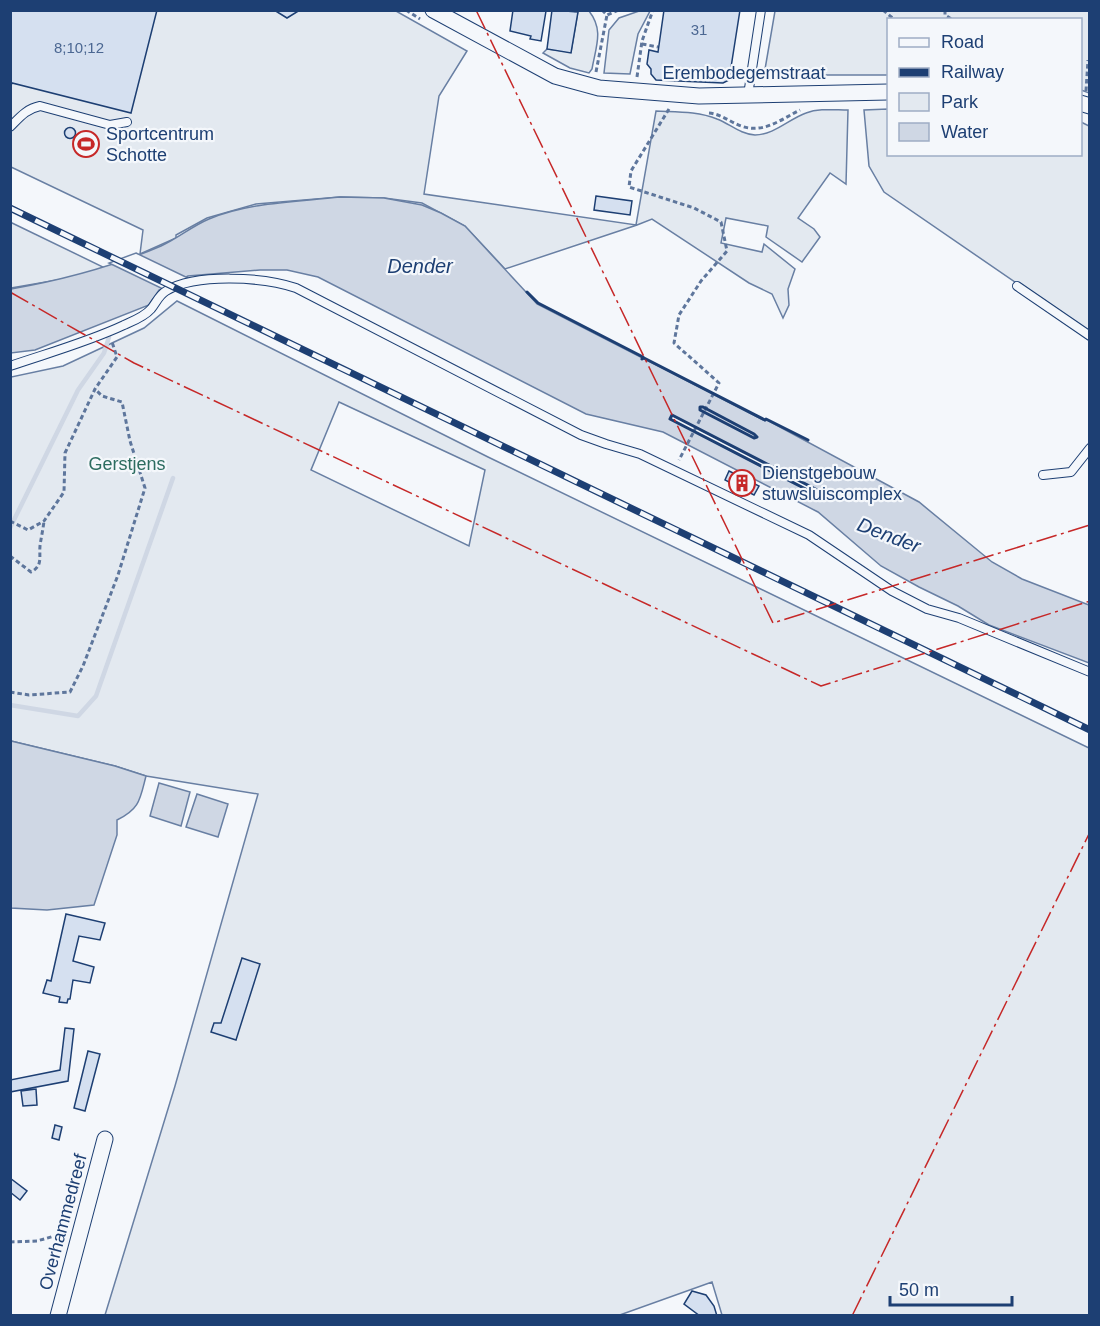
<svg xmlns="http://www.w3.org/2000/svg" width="1100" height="1326" font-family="Arial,sans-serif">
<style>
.green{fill:#e3e9f0;stroke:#687fa3;stroke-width:1.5;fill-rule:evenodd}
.water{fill:#cfd7e4;stroke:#687fa3;stroke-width:1.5;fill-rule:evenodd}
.pier{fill:#f4f7fb;stroke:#687fa3;stroke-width:1.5}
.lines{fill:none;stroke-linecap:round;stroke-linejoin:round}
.stream{stroke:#cfd7e4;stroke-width:4.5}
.building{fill:#d5e0f0;stroke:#1d3f73;stroke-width:1.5}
.lane-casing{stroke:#1d3f73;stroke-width:10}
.street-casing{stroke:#1d3f73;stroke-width:17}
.path{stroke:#5e769c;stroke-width:3;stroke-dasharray:4.5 3;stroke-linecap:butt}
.lane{stroke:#f4f7fb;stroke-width:8}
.street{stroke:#f4f7fb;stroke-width:15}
.rail-casing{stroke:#1d3f73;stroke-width:7}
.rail{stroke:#f4f7fb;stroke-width:4.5;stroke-dasharray:14;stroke-linecap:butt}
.wall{stroke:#1d3f73;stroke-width:3}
.power{stroke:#c62828;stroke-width:1.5;stroke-dasharray:21 4.5 3 4.5;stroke-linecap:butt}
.labels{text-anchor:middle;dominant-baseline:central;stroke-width:4.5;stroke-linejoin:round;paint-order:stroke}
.number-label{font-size:15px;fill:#4b6792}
.street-label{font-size:18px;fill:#1d3f73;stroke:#f4f7fb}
.poi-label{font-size:18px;fill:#1d3f73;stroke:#f4f7fb;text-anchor:start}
.park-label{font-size:18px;fill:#2c6c60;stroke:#f4f7fb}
.water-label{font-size:20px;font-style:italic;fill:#1d3f73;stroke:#f4f7fb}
</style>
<rect width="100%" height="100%" fill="#f4f7fb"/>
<path class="green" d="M 642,10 L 650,11 L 638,34 L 630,74 L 604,73 L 609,30 L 619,18 Z
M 10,11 L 396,11 L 467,51 L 439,96 L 424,194 L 636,225 L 656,111 C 676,112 698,111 717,119 C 730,124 740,134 755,135 C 774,135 789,119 806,113 C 819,108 834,110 848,110 L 846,184 L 830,173 L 798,218 L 814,229 L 820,237 L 802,262 L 766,237 L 768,226 L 726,218 L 721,243 L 762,252 L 764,244 L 795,269 L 788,289 L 789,305 L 783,318 L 772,294 L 749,283 L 652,219 L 637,225 L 505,269 L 465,226 L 422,203 L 384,198 L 340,197 L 256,204 L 207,218 L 176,235 L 176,238 L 140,254 L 143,230 L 11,167 Z
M 578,11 L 589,11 C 604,30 596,46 592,69 L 589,73 L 570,68 L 543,53 L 547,49 L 571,52 Z
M 775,11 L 1089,11 L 1089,93 L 1081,90 L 1080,20 L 888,20 L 888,75 L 764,75 Z
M 888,109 L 888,154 L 1080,154 L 1081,122 L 1089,126 L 1089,333 L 884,192 L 869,166 L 864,110 Z
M 10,222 L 105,268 L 75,277 L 11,288 Z
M 177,301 L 488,457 L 1089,748 L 1089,1315 L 722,1315 L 712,1282 L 617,1316 L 105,1315 L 175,1086 L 258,794 L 146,776 L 115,766 L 11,741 L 11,377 L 63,366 L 144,328 ZM 339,402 L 485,470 L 469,546 L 311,470 Z"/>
<path class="water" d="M 340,197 L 384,198 L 422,205 L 441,213 L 465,226 L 537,304 L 765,421 L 767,420 L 919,502 L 992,562 L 1022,579 L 1089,605 L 1089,663 L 989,625 L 958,606 L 919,587 L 881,566 L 818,512 L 663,432 L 586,414 L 318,277 L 287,270 L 260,270 L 188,276 L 159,290 L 149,305 L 35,350 L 11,353 L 11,289 C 62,280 112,267 161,246 C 177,239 192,226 209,219 C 250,202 296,202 340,197 ZM 672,415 L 825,494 L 823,498 L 670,419 Z
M 11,741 L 115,766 L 146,776 C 140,799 140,809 117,820 L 117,835 L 94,905 L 47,910 L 11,908 Z
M 159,783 L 190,792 L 181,826 L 150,816 Z
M 197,794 L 228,804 L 218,837 L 186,827 Z"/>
<path class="pier" d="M 136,253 L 190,279 L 165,290 L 109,263 Z"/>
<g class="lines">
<path class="stream" d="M 10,528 L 78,390 L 104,353 L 109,337
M 10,705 L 78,716 L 96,696 L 173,478"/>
</g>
<path class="building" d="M 10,10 L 157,10 L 131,113 L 12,83 L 10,88 Z
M 274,10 L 300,10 L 287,18 Z
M 513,10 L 546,11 L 541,41 L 530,39 L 531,36 L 510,31 Z
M 552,10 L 578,12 L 571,53 L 547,49 Z
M 664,10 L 740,10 L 729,80 L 723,83 L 656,80 L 651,74 L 651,69 L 647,64 L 649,50 L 658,52 Z
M64.5 133a5.5 5.5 0 1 1 11 0a5.5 5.5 0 1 1-11 0Z
M 596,196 L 632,201 L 630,215 L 594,210 Z
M 729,471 L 759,486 L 754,495 L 725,480 Z
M 66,914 L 105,923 L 100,940 L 79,936 L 73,961 L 94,967 L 90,983 L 73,980 L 70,999 L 68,999 L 67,1003 L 59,1002 L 60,997 L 43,993 L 47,980 L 51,981 Z
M 242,958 L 260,964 L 236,1040 L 211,1032 L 214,1023 L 221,1023 Z
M 65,1028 L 74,1029 L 68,1081 L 10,1092 L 10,1080 L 60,1070 Z
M 88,1051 L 100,1054 L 85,1111 L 74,1108 Z
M 36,1089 L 37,1105 L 23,1106 L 21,1091 Z
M 55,1125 L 62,1127 L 59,1140 L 52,1138 Z
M 10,1178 L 27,1191 L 20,1200 L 10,1192 Z
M 692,1291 L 706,1295 L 714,1306 L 717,1316 L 700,1316 L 684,1304 Z"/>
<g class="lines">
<defs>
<path id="lane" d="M 748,95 L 761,10
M 10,127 C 20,117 26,109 40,106 L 110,125 L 127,122
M 1017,286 L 1090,336
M 10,366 C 48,353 88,342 124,325 C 133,321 144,317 151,309 C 156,303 159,295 166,291 C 196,273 264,277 296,288 L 581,435 L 606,444 L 640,454 L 809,535 L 892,591 L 927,609 L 959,618 L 1090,672
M 1043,475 L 1071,472 L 1090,448"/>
<path id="street" d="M 433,10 L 555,76 L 599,88 L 699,96 L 888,92
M 1080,103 L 1090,106
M 58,1316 L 105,1139"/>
</defs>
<use href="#lane" class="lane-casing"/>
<use href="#street" class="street-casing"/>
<path class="path" d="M 406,10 L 420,19
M 602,10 L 607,15 L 619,10
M 883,10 L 895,20
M 945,10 L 945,15 L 953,20
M 574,12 L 575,10
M 642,44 L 658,47
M 596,72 L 607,15
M 637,77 L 642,41 L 653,10
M 1086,91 L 1088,60
M 669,109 L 631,171 L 629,187 L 694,208 L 721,222 L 727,251 L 701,281 L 679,315 L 674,343 L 719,383 L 679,460
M 709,113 C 721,114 730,122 741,126 C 763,134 780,120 800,110
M 10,521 L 28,530 L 44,521 L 64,492 L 65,453 L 95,389 L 117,357 L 112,342
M 10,556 L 31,572 C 43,566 39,557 40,546 C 41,538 43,530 44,521
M 10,692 L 29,695 L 70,692 L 83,666 L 118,575 L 145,488 L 130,441 L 122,402 L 102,396 L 95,389
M 10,1242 L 37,1241 L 65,1233"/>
<use href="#lane" class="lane"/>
<use href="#street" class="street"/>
<defs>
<path id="rail" d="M 10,208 L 1090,730"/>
</defs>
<use href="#rail" class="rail-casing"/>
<use href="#rail" class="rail"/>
<path class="wall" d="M 527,292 L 538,303 L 643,357 L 642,359 L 644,358 L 765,420 L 766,419 L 808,440
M 703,407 L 754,434 L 757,437 L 754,438 L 700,410 L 700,407 Z
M 672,415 L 825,494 L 823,498 L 670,419 Z"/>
<path class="power" d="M 476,10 L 773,623 L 1090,525
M 10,292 L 134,363 L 821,686 L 1090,601
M 852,1316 L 1090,832"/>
</g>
<defs>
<symbol id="stadium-ring" viewBox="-11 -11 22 22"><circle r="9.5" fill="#f4f7fb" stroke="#c62828" stroke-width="1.5"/><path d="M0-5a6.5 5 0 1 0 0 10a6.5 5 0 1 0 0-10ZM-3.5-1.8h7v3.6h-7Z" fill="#c62828"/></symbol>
<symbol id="building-ring" viewBox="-11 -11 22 22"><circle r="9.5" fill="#f4f7fb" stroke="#c62828" stroke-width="1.5"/><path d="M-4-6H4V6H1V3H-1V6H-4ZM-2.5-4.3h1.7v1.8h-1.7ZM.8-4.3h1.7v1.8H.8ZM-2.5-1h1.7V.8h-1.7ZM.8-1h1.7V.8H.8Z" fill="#c62828"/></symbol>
</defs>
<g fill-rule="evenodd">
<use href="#stadium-ring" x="71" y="129" width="30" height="30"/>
<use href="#building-ring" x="727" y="468" width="30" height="30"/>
</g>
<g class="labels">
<g class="number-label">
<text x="699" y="29">31</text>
<text x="79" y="47">8;10;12</text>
</g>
<g class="street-label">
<text x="744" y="73">Erembodegemstraat</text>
<text transform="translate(63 1222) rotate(-75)">Overhammedreef</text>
</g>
<g class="poi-label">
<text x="106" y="134">Sportcentrum<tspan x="106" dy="21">Schotte</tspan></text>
<text x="762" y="473">Dienstgebouw<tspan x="762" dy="21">stuwsluiscomplex</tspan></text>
</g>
<g class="park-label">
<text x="127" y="464">Gerstjens</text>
</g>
<g class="water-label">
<text x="420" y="266">Dender</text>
<text transform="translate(889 535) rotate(21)">Dender</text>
</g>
</g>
<rect width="1100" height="1326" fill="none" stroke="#1d3f73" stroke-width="24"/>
<rect x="887" y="18" width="195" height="138" fill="#f4f7fb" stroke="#9eadc5" stroke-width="1.5"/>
<rect x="899" y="38" width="30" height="9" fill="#f4f7fb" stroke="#9eadc5" stroke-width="1.5"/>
<text x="941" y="48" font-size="18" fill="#1d3f73">Road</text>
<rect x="899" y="68" width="30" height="9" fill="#1d3f73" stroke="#9eadc5" stroke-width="1.5"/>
<text x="941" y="78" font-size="18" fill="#1d3f73">Railway</text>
<rect x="899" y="93" width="30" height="18" fill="#e3e9f0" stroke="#9eadc5" stroke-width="1.5"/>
<text x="941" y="108" font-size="18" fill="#1d3f73">Park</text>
<rect x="899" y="123" width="30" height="18" fill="#cfd7e4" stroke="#9eadc5" stroke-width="1.5"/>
<text x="941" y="138" font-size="18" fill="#1d3f73">Water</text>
<path d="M890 1296v9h122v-9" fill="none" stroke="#1d3f73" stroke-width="3"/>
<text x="899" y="1296" font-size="18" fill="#1d3f73" stroke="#f4f7fb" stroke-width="4.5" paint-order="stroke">50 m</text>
</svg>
